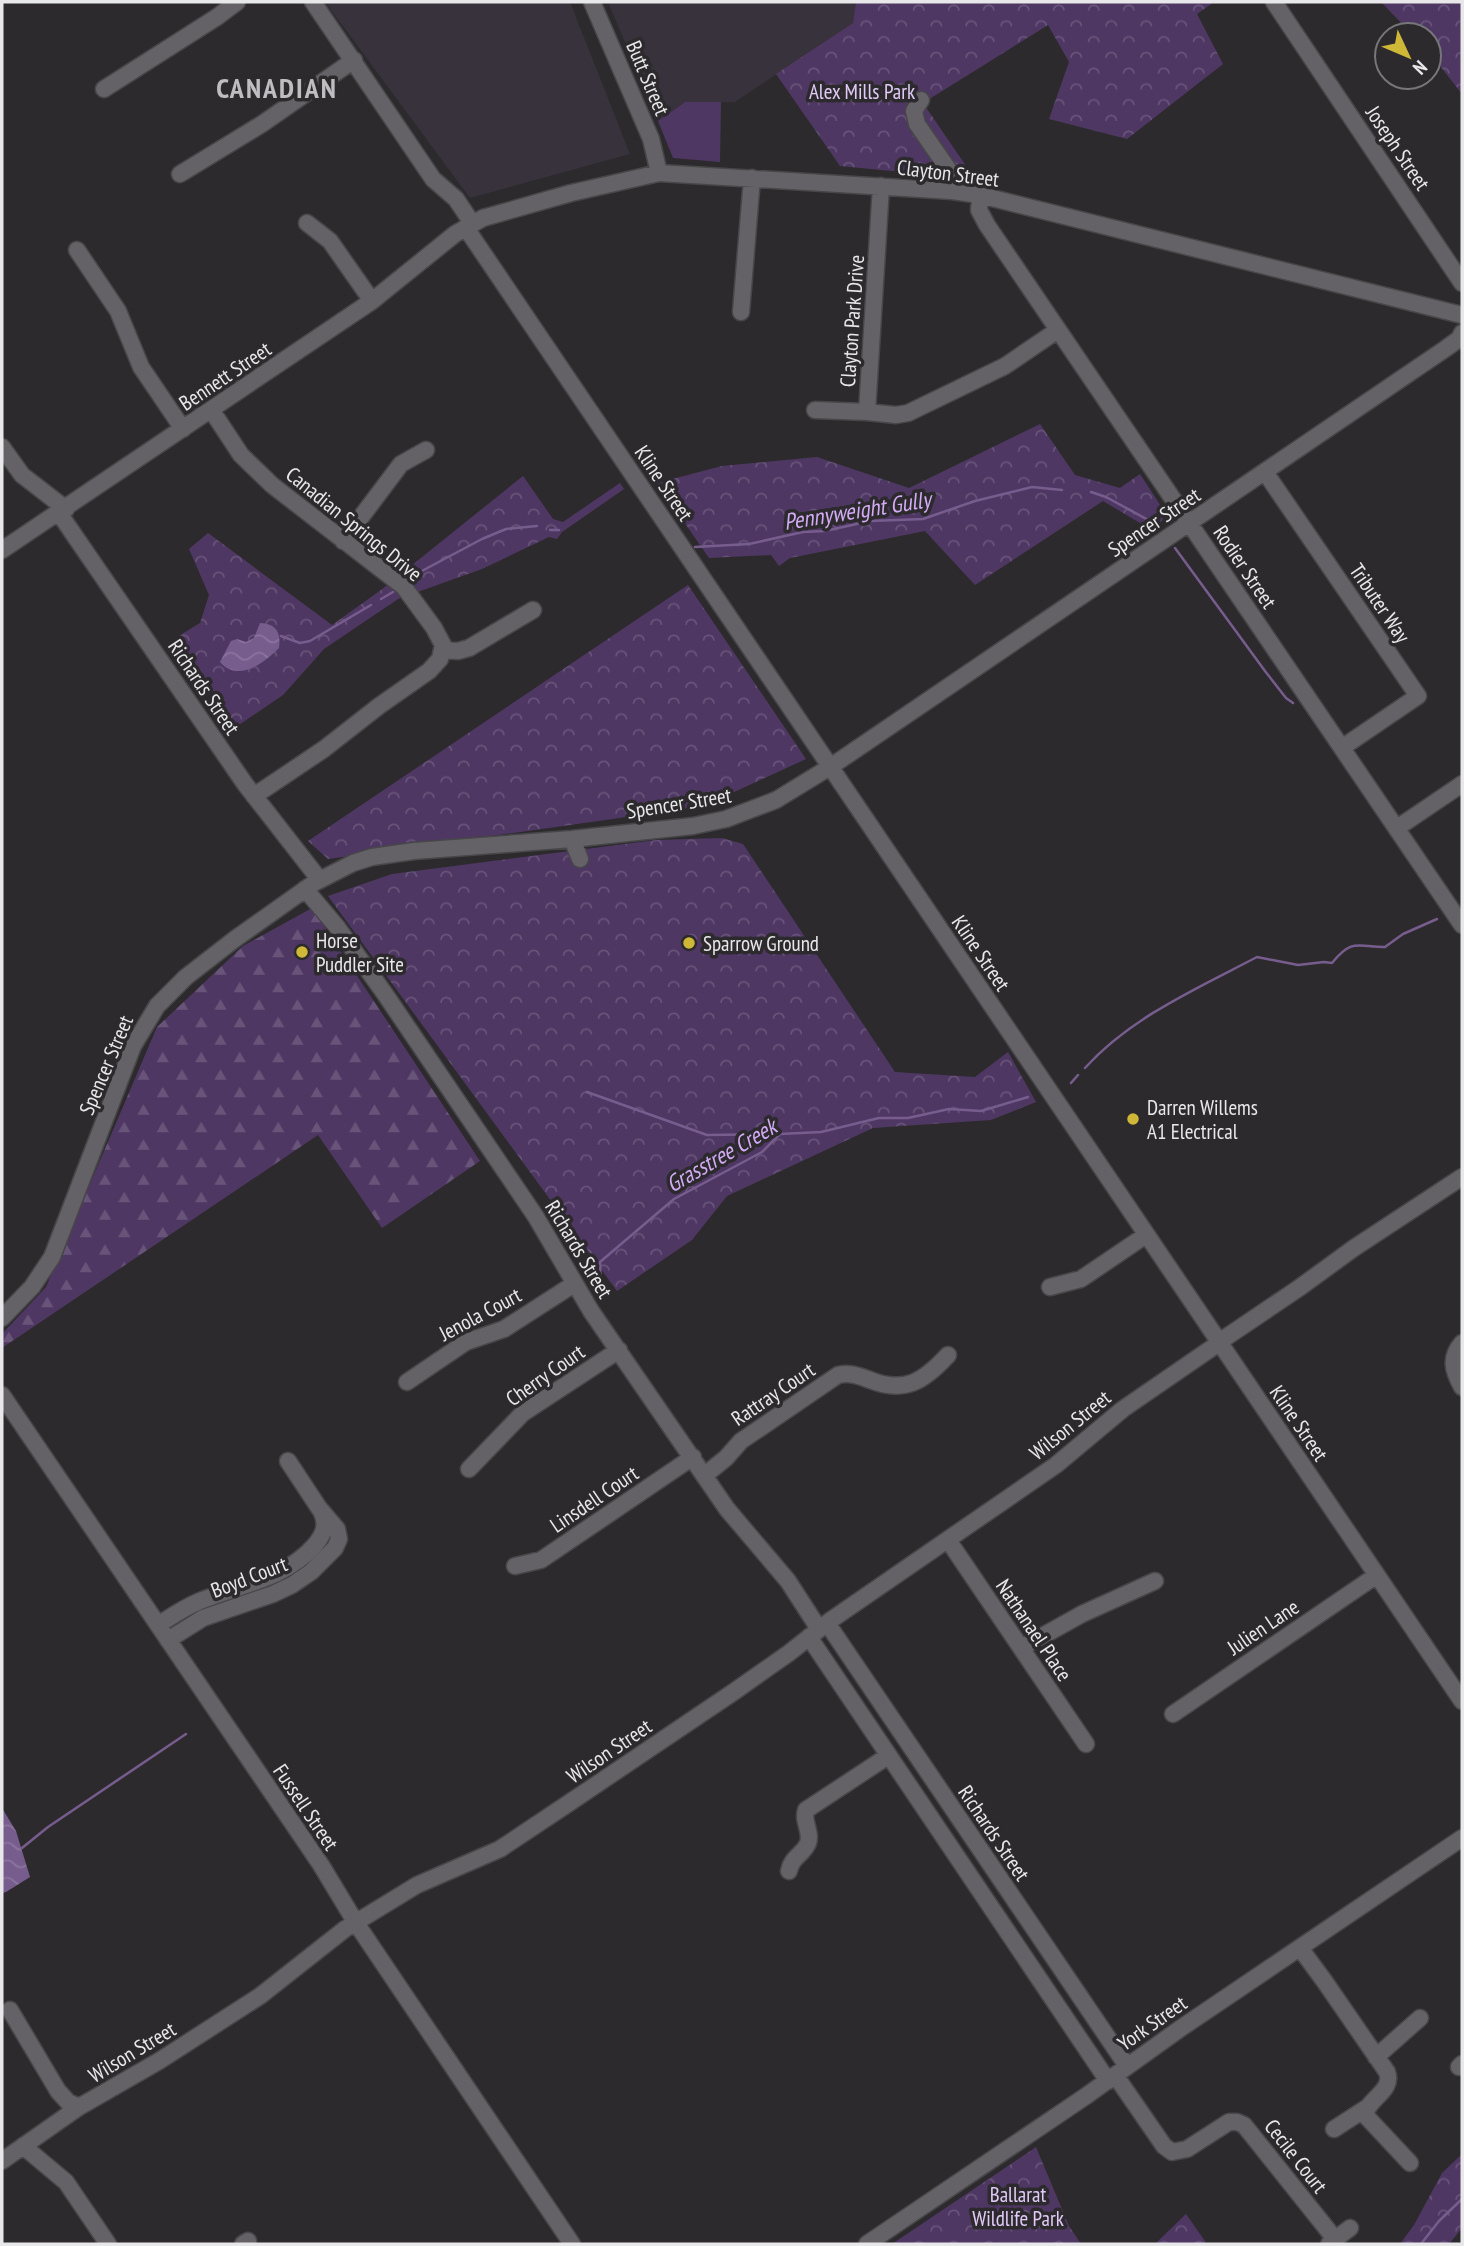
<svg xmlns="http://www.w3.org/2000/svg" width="1464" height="2246" font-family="'PT Sans Narrow',sans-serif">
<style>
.built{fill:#37323b}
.green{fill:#4f3763}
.forest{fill:url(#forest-firs)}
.park{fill:url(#park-crowns)}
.water{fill:url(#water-waves)}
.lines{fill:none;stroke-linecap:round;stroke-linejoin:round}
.stream{stroke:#775d8e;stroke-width:2.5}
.minor-casing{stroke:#474648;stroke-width:19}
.minor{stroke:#646266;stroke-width:16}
.poi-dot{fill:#cfb837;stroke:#2c2a2d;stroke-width:2.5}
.labels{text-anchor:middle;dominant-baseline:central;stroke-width:7;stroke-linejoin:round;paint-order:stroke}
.street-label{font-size:21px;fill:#e8e7e9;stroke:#2c2a2d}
.park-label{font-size:21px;fill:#e1caf7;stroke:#2c2a2d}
.poi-label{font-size:21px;fill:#e8e7e9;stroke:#2c2a2d;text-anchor:start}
.water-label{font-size:23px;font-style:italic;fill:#d3abf6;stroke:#2c2a2d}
.district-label{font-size:28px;font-weight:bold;letter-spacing:2px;fill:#bfbdc1;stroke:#2c2a2d}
</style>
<defs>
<pattern id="forest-firs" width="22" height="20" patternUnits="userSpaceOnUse" patternTransform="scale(1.75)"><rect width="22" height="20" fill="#4f3763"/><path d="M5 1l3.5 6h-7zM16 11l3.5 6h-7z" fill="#685479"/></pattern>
<pattern id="park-crowns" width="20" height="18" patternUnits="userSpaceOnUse" patternTransform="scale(1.75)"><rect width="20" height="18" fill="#4f3763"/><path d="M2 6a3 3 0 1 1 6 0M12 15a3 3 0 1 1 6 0" fill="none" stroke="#685479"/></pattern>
<pattern id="water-waves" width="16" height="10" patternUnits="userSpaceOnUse" patternTransform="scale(1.75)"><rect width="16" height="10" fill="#775d8e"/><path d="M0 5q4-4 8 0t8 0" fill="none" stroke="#8a749e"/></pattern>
</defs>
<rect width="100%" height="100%" fill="#2c2a2d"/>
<path class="built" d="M 325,2 L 570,2 L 630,154 L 470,198 Z
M 608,2 L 856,2 L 856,3 L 853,23 L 735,102 L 685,102 L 658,121 Z"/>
<path class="green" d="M 685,102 L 721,102 L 720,162 L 673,158 L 658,121 Z"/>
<path class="forest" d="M 312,908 L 480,1161 L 382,1228 L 318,1135 L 2,1348 L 2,1334 L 46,1287 L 157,1027 L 243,946 Z"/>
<path class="park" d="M 856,2 L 1214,2 L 1197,14 L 1223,64 L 1127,139 L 1049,119 L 1069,62 L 1048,25 L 923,103 L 975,179 L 840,166 L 776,74 L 853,23 Z
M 1381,2 L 1462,2 L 1462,94 L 1429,52 L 1429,35 L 1413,35 Z
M 1040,424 L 1075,475 L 1120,488 L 1140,474 L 1168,517 L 1150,529 L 1103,501 L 975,585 L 925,531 L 790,558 L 779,566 L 771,555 L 709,558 L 657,483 L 722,466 L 817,457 L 909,488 Z
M 523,476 L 553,519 L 563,522 L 620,483 L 624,489 L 562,532 L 557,539 L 549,537 L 482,569 L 398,599 L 324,649 L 283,695 L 233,729 L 172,640 L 200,623 L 209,595 L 189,549 L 208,533 L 332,625 L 381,590 Z
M 688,585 L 806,759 L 704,806 L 328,859 L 308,841 Z
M 722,838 L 743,844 L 895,1072 L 975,1077 L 1008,1052 L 1036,1102 L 991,1120 L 873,1128 L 727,1196 L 692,1240 L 617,1291 L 328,896 L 392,874 L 656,840 Z
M 1036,2147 L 1069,2226 L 1081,2244 L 892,2244 Z
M 1462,2154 L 1462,2228 L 1449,2244 L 1400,2244 L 1414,2225 L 1442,2173 Z
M 1186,2214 L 1207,2244 L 1155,2244 Z"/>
<path class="water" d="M 260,623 C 277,624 281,633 279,648 C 264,663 238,683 220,662 L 231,641 L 237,639 L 246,642 L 254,638 Z
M 2,1808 L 16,1831 L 30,1877 L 6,1892 L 2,1893 Z"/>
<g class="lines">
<path class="stream" d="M 1091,492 L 1106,497 L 1161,527
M 550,530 L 559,530
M 695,547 L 749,544 L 803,532 L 825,531 L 870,521 L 923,519 L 975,501 L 1032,487 L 1062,490
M 1175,548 L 1265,671 L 1286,698 L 1293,703
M 418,573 L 482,539 L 506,529 L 537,526
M 381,599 L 393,592
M 281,636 L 300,643 L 310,641 L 371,605
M 1085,1068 C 1131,1017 1198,988 1257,957 L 1298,965 L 1324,962 L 1332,963 C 1352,938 1357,947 1385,947 L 1403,934 L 1437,919
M 1071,1083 L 1078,1075
M 587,1092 L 707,1135 L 779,1134
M 601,1289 L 600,1262 L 674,1199 L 762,1152 L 780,1134 L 821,1132 L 879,1118 L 908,1118 L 949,1109 L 981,1111 L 1028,1097
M 22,1848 L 48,1827 L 186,1734
M 1421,2244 L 1439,2221 L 1462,2199"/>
<defs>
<path id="minor" d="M 313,2 L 433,179 L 456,199 L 472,223
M 592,2 L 651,139 L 659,173
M 1274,2 L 1462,283
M 104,89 L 217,17 L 237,2
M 921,100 L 914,111 L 917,124 L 964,192
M 180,174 L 262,124 L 354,60
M 881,186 L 867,412 L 896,415 L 908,413 L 1005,366 L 1058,330
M 980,195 L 979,210 L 987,225 L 1462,925
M 307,223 L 330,241 L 372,301
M 466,228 L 1462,1701
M 77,250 L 118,311 L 141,367 L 183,429
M 741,312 L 752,178
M 815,410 L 867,412
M 212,411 L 241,455 L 272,485 L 404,587 L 434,628 L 443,645 L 440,659 L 429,671 L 379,706 L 324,749 L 254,796
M 2,447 L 22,475 L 66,509
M 1265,472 L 1418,696 L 1343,747
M 59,513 L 245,784 L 319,879
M 343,541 L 401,464 L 426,450
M 2,550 L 372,301 L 455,234 L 483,218 L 571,193 L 659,173 L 952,191 L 980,195 L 1462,315
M 443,650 L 458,651 L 469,648 L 533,610
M 1397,828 L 1462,784
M 572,839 L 580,859
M 305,889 L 337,927 L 385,994 L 536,1217 L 591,1311 L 727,1509 L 788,1581 L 819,1629
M 1050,1287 L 1081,1279 L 1146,1235
M 2,1318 L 32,1287 L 52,1257 L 133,1046 L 157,1006 L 186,977 L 235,939 L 314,883 L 353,863 L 372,857 L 414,851 L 572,839 L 693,826 L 726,819 L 776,800 L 830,767 L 1445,349 L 1459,339 L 1462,333
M 1219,1342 L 1299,1288 L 1354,1248 L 1462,1177
M 1462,1343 C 1449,1358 1453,1371 1462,1387
M 407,1382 L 466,1342 L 504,1329 L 574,1284
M 2,1395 L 321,1865 L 356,1923 L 572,2244
M 469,1469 L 523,1413 L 619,1350
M 705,1475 L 726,1458 L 741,1441 L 838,1375 C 850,1372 859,1376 870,1380 C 905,1394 924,1381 948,1355
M 948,1540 L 1086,1744
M 515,1566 L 541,1560 L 693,1457
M 827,1623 L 1127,2066
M 158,1625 C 172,1616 185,1607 200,1601 C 241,1584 284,1580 315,1545 C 324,1534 328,1524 321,1511
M 809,1637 L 1108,2081
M 168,1640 L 203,1618 L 273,1594 L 292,1585 L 311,1572 L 335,1548 L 339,1539 L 337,1529 L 319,1508 L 288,1461
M 1021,1648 L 1082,1614 L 1155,1581
M 1173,1714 L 1377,1575
M 789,1871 C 792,1856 803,1855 808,1843 C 812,1832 802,1821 806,1810 L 888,1756
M 1300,1948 L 1325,1982 L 1387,2072 C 1394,2091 1368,2098 1365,2115 L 1410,2163
M 10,2010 L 58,2091 L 68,2102 L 79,2107
M 1376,2057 L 1420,2018
M 1459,2067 L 1462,2064
M 1115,2075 L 1164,2146 L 1172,2152 L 1187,2149 L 1229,2122 L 1237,2122 L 1244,2125 L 1335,2239
M 1334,2129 L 1368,2107
M 23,2146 L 66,2182 L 108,2244
M 2,2161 L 79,2107 L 159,2061 L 260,1996 L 345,1929 L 417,1885 L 500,1849 L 566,1805 L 735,1691 L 789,1653 L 831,1620 L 1056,1465 L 1123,1409 L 1219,1343
M 243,2244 L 248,2241
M 867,2244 L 1086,2096 L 1181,2028 L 1462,1838
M 1329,2244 L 1350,2228"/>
</defs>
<use href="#minor" class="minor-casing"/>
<use href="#minor" class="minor"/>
</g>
<g class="poi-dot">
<circle cx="689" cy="943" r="7"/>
<circle cx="302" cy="952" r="7"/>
<circle cx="1133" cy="1119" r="7"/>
</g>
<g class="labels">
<g class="street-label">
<text transform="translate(648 78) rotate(67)">Butt Street</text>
<text transform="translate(1398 148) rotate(56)">Joseph Street</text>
<text transform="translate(948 173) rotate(7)">Clayton Street</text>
<text transform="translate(852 321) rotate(-86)">Clayton Park Drive</text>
<text transform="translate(225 376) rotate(-34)">Bennett Street</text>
<text transform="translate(664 483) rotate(56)">Kline Street</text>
<text transform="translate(1154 522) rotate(-34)">Spencer Street</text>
<text transform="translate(354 524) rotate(39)">Canadian Springs Drive</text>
<text transform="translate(1245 567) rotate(56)">Rodier Street</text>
<text transform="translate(1380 603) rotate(56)">Tributer Way</text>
<text transform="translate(204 687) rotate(56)">Richards Street</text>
<text transform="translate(679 803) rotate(-9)">Spencer Street</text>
<text transform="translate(981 953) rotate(56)">Kline Street</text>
<text transform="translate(106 1065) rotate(-67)">Spencer Street</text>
<text transform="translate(579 1249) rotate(59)">Richards Street</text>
<text transform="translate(480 1314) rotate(-28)">Jenola Court</text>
<text transform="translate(545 1375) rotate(-35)">Cherry Court</text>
<text transform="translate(773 1394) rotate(-34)">Rattray Court</text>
<text transform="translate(1299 1423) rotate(56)">Kline Street</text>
<text transform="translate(1070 1425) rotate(-39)">Wilson Street</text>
<text transform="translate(594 1499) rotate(-34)">Linsdell Court</text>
<text transform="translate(249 1577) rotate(-21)">Boyd Court</text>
<text transform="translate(1263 1627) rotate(-34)">Julien Lane</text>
<text transform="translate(1034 1630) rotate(56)">Nathanael Place</text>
<text transform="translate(609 1751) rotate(-34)">Wilson Street</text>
<text transform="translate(306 1807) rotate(56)">Fussell Street</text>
<text transform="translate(994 1833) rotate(56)">Richards Street</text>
<text transform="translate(1152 2023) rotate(-35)">York Street</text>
<text transform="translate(132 2052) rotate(-31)">Wilson Street</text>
<text transform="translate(1296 2156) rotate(52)">Cecile Court</text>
</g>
<g class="park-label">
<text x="862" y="91">Alex Mills Park</text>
<text x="1018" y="2194">Ballarat<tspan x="1018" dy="24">Wildlife Park</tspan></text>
</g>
<g class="poi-label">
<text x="316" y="940">Horse<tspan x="316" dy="24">Puddler Site</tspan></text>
<text x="703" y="943">Sparrow Ground</text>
<text x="1147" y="1107">Darren Willems<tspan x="1147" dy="24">A1 Electrical</tspan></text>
</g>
<g class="water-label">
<text transform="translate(857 510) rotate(-9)">Pennyweight Gully</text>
<text transform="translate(721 1155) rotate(-30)">Grasstree Creek</text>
</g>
<g class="district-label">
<text x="277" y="87">CANADIAN</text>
</g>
</g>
<rect width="1464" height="2246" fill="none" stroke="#e8e7e9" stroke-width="7"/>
<g transform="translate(1408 56) rotate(134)"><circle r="33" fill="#2c2a2d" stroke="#777678" stroke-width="2"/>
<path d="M0-5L12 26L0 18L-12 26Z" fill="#cfb837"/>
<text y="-10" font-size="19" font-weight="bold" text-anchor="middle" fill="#e8e7e9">N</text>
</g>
</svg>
